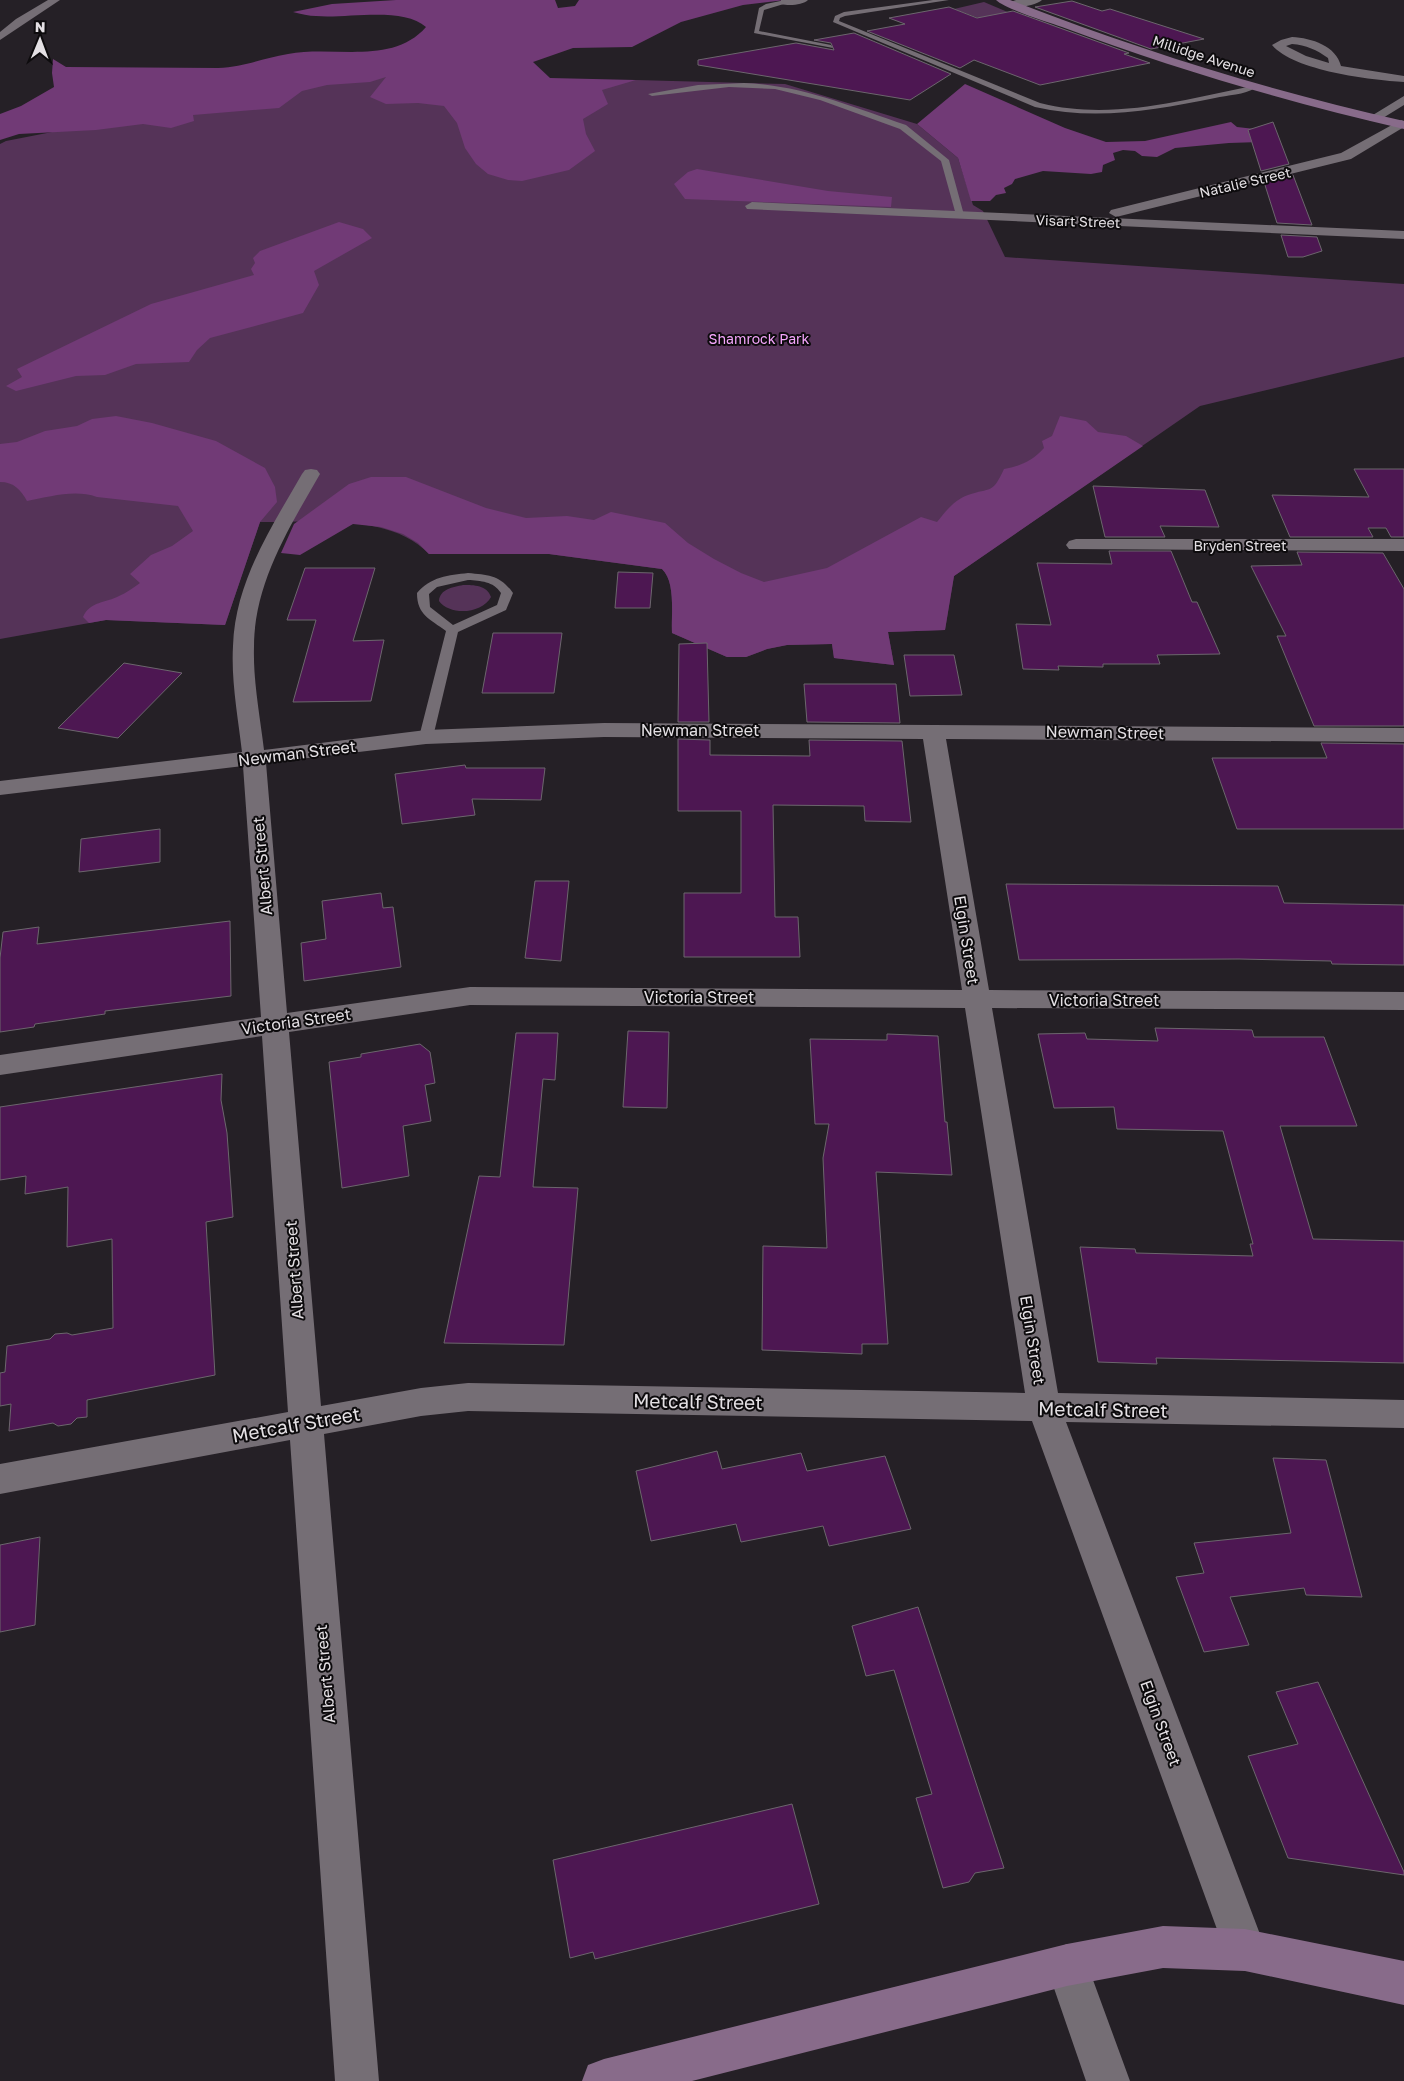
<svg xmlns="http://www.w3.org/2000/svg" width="1404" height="2081" font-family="'Golos Text',sans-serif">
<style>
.green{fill:#553358}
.forest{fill:#713a76}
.building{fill:#4d1752;stroke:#6c666d}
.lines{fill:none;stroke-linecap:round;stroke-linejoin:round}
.lane{fill:#756e75;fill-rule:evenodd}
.street{fill:#756e75;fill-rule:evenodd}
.secondary{fill:#886b8a;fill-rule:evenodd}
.labels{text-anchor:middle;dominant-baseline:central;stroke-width:4;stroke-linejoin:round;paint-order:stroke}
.far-street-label{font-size:14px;fill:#e4e0e4;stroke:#0d0b0d}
.far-park-label{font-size:14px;fill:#f5a6fc;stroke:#0d0b0d}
.street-label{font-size:16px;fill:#e4e0e4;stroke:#0d0b0d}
.near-street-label{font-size:19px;fill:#e4e0e4;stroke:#0d0b0d}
</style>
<rect width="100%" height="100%" fill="#252026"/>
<path class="green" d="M 984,2 L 1017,16 L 1041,41 L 954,9 Z
M 355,73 L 560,84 L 636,80 L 785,84 L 917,124 L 958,158 L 973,205 L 983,211 L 1005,257 L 1404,284 L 1404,357 L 1200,406 L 954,576 L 945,630 L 888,632 L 894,665 L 834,658 L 832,644 L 787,645 L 767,649 L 746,657 L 727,657 L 672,633 C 671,615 676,582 662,569 L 549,554 L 429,554 C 391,513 312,522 260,522 L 225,625 L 106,620 L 0,639 L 0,144 L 6,141 Z
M 463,585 C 474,585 487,585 491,597 C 482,614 450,616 439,601 C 440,589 453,587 463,585 Z"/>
<path class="forest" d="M 396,0 L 555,0 L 558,8 L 575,6 L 579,0 L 785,0 L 743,5 L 681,22 L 632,47 L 573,48 L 533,62 L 550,78 L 636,80 L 602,90 L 608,104 L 583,119 L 586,134 L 595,151 L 569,170 L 522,181 L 508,180 L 488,174 L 476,164 L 465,148 L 457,123 L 444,106 L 418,103 L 386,104 L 370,97 L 386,77 L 370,82 L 327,85 L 302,91 L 279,108 L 193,115 L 194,121 L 171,128 L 143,124 L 96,130 L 19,134 L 0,140 L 0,114 L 21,106 L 54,87 L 52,73 L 53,59 L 66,67 L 218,68 C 245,67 263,58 288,54 C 333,45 392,66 426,27 C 403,6 346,19 316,16 C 309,16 301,14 293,12 L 332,4 Z
M 965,84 L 1065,128 L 1106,142 L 1145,141 L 1231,122 L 1237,127 L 1255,129 L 1260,142 L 1229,143 L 1175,148 L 1157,157 L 1142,156 L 1135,151 L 1123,150 L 1113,153 L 1115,160 L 1103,165 L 1102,172 L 1091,174 L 1043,171 L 1015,179 L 1012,184 L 1004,188 L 1006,193 L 996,195 L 990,201 L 971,201 L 958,158 L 917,124 Z
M 697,169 L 828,191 L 892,197 L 891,207 L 685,199 L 674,184 L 688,172 Z
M 339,222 L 363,229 L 372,238 L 314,271 L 319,285 L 303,313 L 210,338 L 197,350 L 189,362 L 136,364 L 105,375 L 76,376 L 16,391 L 6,386 L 22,377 L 17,369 L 151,304 L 254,275 L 251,269 L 255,263 L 253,258 L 260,251 Z
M 116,416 L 152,423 L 216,441 L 265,468 L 275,487 L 277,502 L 260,522 L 225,625 L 106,620 L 89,623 L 83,617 C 90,601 106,603 119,596 C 126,593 133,588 140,583 L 130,574 L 151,555 L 172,546 L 193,531 L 178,506 L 97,497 C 74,489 50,497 27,501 C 21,490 14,482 0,482 L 0,444 L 17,442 L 45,431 L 77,426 L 92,419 Z
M 1060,416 L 1086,421 L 1098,432 L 1126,436 L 1143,446 L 954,576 L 945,630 L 888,632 L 894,665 L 834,658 L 832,644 L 787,645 L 767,649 L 746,657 L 727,657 L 672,633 C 671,615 676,582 662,569 L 549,554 L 429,554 L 418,543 L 403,534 L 381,527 L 353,524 L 300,555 L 281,553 L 294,524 L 349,484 L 371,477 L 406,477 L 486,508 L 526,518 L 567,516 L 594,520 L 611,512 L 665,523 L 688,543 L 714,559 L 741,573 L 764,582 L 827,568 L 921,517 L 937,522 C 946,511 954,500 968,495 C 991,487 992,495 1004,469 C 1021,466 1032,461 1044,448 L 1042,441 L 1052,436 Z"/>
<path class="building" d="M 1072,1 L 1102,11 L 1110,9 L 1204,39 L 1151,49 L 1035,7 Z
M 949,7 L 977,18 L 1013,11 L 1129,53 L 1124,54 L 1150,63 L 1040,85 L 974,60 L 960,68 L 867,31 L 905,24 L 889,18 Z
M 854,33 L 951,74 L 910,100 L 698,65 L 698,60 L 796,43 L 834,50 L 831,43 L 814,40 Z
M 1273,122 L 1289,164 L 1261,171 L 1248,130 Z
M 1293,175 L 1312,225 L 1277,223 L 1264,182 Z
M 1281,235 L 1317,237 L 1322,251 L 1303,257 L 1288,257 Z
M 1354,469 L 1404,469 L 1404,537 L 1391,537 L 1386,528 L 1368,528 L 1373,537 L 1290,537 L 1272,495 L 1369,497 Z
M 1093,486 L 1205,490 L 1219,527 L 1160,526 L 1165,537 L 1105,537 Z
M 1109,551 L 1171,551 L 1192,602 L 1197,602 L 1220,654 L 1157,655 L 1160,664 L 1103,664 L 1103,667 L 1058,666 L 1059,670 L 1023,669 L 1016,624 L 1051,625 L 1037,563 L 1112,564 Z
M 1297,552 L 1383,553 L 1404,589 L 1404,726 L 1314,726 L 1277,636 L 1286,636 L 1251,566 L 1302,565 Z
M 305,568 L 375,568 L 353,641 L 384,640 L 371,701 L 293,702 L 316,620 L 287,620 Z
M 618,572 L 653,573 L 650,608 L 615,608 Z
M 493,633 L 562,633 L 554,693 L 482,693 Z
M 707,643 L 709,722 L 678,722 L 679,644 Z
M 904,655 L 954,655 L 962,695 L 910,696 Z
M 124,663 L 182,673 L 118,738 L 58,728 Z
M 804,684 L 896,684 L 900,723 L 807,722 Z
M 678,739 L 710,740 L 710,755 L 810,756 L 809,740 L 902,741 L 911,822 L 865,821 L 864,806 L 773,805 L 775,917 L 798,917 L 800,957 L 684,957 L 684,893 L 741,893 L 741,811 L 678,811 Z
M 1321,743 L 1404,744 L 1404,829 L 1237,829 L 1212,758 L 1327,758 Z
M 465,765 L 466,768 L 545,768 L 541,800 L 472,799 L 475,815 L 402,824 L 395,774 Z
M 160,829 L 160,862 L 79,872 L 81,839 Z
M 535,881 L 569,881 L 561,961 L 525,958 Z
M 1006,884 L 1278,886 L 1284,903 L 1404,905 L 1404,965 L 1332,964 L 1331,961 L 1239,959 L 1019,960 Z
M 381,893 L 383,908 L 393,907 L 401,967 L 304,981 L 301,943 L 326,939 L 322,901 Z
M 230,921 L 231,996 L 105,1011 L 105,1014 L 35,1024 L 34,1027 L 0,1032 L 0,958 L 3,932 L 39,927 L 37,944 Z
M 1155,1028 L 1252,1030 L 1254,1037 L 1324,1037 L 1357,1126 L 1280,1126 L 1313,1239 L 1404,1241 L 1404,1363 L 1156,1358 L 1157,1364 L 1098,1362 L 1080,1247 L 1135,1249 L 1136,1253 L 1253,1256 L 1250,1244 L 1253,1244 L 1223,1131 L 1117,1129 L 1114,1107 L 1054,1108 L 1038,1034 L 1085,1033 L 1087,1039 L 1158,1041 Z
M 628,1031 L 669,1032 L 667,1108 L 623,1107 Z
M 516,1033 L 558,1033 L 555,1080 L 543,1079 L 533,1187 L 578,1188 L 564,1345 L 444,1343 L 479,1176 L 500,1177 Z
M 887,1034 L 938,1036 L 945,1122 L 947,1122 L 952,1175 L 876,1172 L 888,1344 L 862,1344 L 862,1354 L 762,1350 L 763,1246 L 827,1248 L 823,1158 L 829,1124 L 815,1124 L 810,1039 L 887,1040 Z
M 420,1044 L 430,1052 L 435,1083 L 425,1085 L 431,1121 L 403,1126 L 409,1176 L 342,1188 L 329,1062 L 361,1057 L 361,1054 Z
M 222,1074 L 221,1100 L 227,1133 L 233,1217 L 206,1222 L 215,1375 L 87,1400 L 87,1417 L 77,1418 L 71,1424 L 58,1426 L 53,1423 L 9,1431 L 11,1404 L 0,1406 L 0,1373 L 5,1372 L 7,1346 L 50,1339 L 55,1334 L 67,1333 L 72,1335 L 113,1328 L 112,1239 L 67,1247 L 68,1187 L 25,1194 L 26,1176 L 0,1180 L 0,1107 Z
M 717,1451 L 722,1469 L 801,1453 L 807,1471 L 885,1456 L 911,1529 L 829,1546 L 823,1526 L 741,1542 L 736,1524 L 651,1541 L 636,1471 Z
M 1273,1458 L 1326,1460 L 1362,1597 L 1306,1595 L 1304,1588 L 1230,1597 L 1249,1645 L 1204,1652 L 1176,1577 L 1204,1573 L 1194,1543 L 1291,1533 Z
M 40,1537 L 35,1625 L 0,1632 L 0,1545 Z
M 918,1607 L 1004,1868 L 975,1873 L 969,1882 L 943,1888 L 916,1798 L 932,1794 L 894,1670 L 866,1676 L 852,1626 Z
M 1318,1682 L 1404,1872 L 1404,1875 L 1288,1858 L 1248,1756 L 1298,1744 L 1276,1692 Z
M 792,1804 L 819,1904 L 595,1959 L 593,1952 L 570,1958 L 553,1860 Z"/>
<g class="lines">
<path class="lane" d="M 785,0 L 787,3 L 764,10 L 759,31 L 831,45 L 833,48 L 754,33 L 759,8 L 766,4 Z
M 933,0 L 949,0 L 845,16 L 840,18 L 839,21 L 1040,103 C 1111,121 1183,100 1252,86 L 1255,88 C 1245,95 1227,95 1215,98 C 1155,110 1096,121 1035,107 L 833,22 L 835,16 L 844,12 Z
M 744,83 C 801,85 852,107 906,125 L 949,160 L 964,215 L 960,217 L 956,215 L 941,161 L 900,129 L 820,100 L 775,89 L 729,87 L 652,96 L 648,94 L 698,85 Z
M 468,573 C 489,575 500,575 513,593 L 506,610 L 458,632 L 433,737 L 426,741 L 421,740 L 419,737 L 446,631 C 430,619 417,615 417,593 C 430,577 449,575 468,573 ZM 468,580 C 481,581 493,581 501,593 L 497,605 L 453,625 L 430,607 L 429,594 L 437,587 Z"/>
<path class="street" d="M 48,0 L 60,0 L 0,40 L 0,32 L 16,19 Z
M 781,0 L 808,0 C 803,5 789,6 781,4 Z
M 1016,0 L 1042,0 C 1035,6 1012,10 1005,4 Z
M 1292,37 C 1312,38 1336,46 1341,66 L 1404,76 L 1404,82 C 1371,80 1294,71 1272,45 L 1281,40 ZM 1292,44 C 1306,45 1317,50 1328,58 L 1329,63 L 1306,56 L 1286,46 Z
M 1404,96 L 1404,105 L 1378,121 L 1370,121 L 1368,118 Z
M 1401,120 L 1404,121 L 1404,127 L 1351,159 L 1116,217 L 1109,213 L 1111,210 L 1341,153 Z
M 752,202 L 1404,231 L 1404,239 L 747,209 L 745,206 Z
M 311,469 L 317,470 L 320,474 C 289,528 254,583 254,647 C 253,681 260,716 264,750 L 426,730 L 604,723 L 1404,728 L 1404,742 L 946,739 L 989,990 L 1404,992 L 1404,1010 L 992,1008 L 1058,1393 L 1404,1400 L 1404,1428 L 1066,1422 L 1266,1950 L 1260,1965 L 1245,1971 L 1230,1965 L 1032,1421 L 468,1411 L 421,1416 L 324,1434 L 379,2081 L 335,2081 L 290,1440 L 0,1494 L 0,1464 L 288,1412 L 262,1036 L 0,1075 L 0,1055 L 261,1017 L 243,766 L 0,795 L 0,781 L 242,752 C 238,717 231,681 233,646 C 235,582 271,528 302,474 L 305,470 ZM 604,737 L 923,739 L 962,990 L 470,987 L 287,1013 L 266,763 L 426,744 ZM 470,1005 L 965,1008 L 1025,1393 L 468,1383 L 421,1388 L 321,1406 L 289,1032 Z
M 1076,539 L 1404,539 L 1404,551 L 1069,549 L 1066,545 L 1069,541 Z
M 1067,1944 L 1082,1950 L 1130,2081 L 1086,2081 L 1046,1965 L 1052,1950 Z"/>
<path class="secondary" d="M 996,0 L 1010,0 C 1139,50 1269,91 1404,121 L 1404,129 C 1288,102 1174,69 1062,27 C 1048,22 1005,9 996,0 Z
M 1163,1926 L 1245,1929 L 1404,1961 L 1404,2005 L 1245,1971 L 1163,1968 L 1067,1986 L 692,2081 L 582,2081 L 588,2065 L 604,2059 L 1067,1944 Z"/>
</g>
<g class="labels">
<g class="far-street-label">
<text transform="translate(1204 56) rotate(18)">Millidge Avenue</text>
<text transform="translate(1245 182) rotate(-13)">Natalie Street</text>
<text transform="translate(1078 221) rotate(2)">Visart Street</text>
<text x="1240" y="545">Bryden Street</text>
</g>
<g class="far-park-label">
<text x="759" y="338">Shamrock Park</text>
</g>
<g class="street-label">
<text x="700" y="730">Newman Street</text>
<text transform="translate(1105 732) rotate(1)">Newman Street</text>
<text transform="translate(297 753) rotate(-7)">Newman Street</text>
<text transform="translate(262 866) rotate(-95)">Albert Street</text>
<text transform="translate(967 940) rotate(81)">Elgin Street</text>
<text x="699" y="997">Victoria Street</text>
<text x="1104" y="1000">Victoria Street</text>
<text transform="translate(296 1021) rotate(-8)">Victoria Street</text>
<text transform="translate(294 1270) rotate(-94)">Albert Street</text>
<text transform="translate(1033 1340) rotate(81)">Elgin Street</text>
<text transform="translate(325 1674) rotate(-95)">Albert Street</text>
<text transform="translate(1161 1723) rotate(70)">Elgin Street</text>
</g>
<g class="near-street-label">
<text transform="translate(698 1401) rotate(1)">Metcalf Street</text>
<text transform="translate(1103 1409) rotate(1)">Metcalf Street</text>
<text transform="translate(296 1424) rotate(-10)">Metcalf Street</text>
</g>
</g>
<g transform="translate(40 40) rotate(1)" stroke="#0d0b0d" stroke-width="4" paint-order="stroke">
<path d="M0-4L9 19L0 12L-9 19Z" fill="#e4e0e4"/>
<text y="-8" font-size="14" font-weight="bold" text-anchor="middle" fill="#e4e0e4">N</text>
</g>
</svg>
